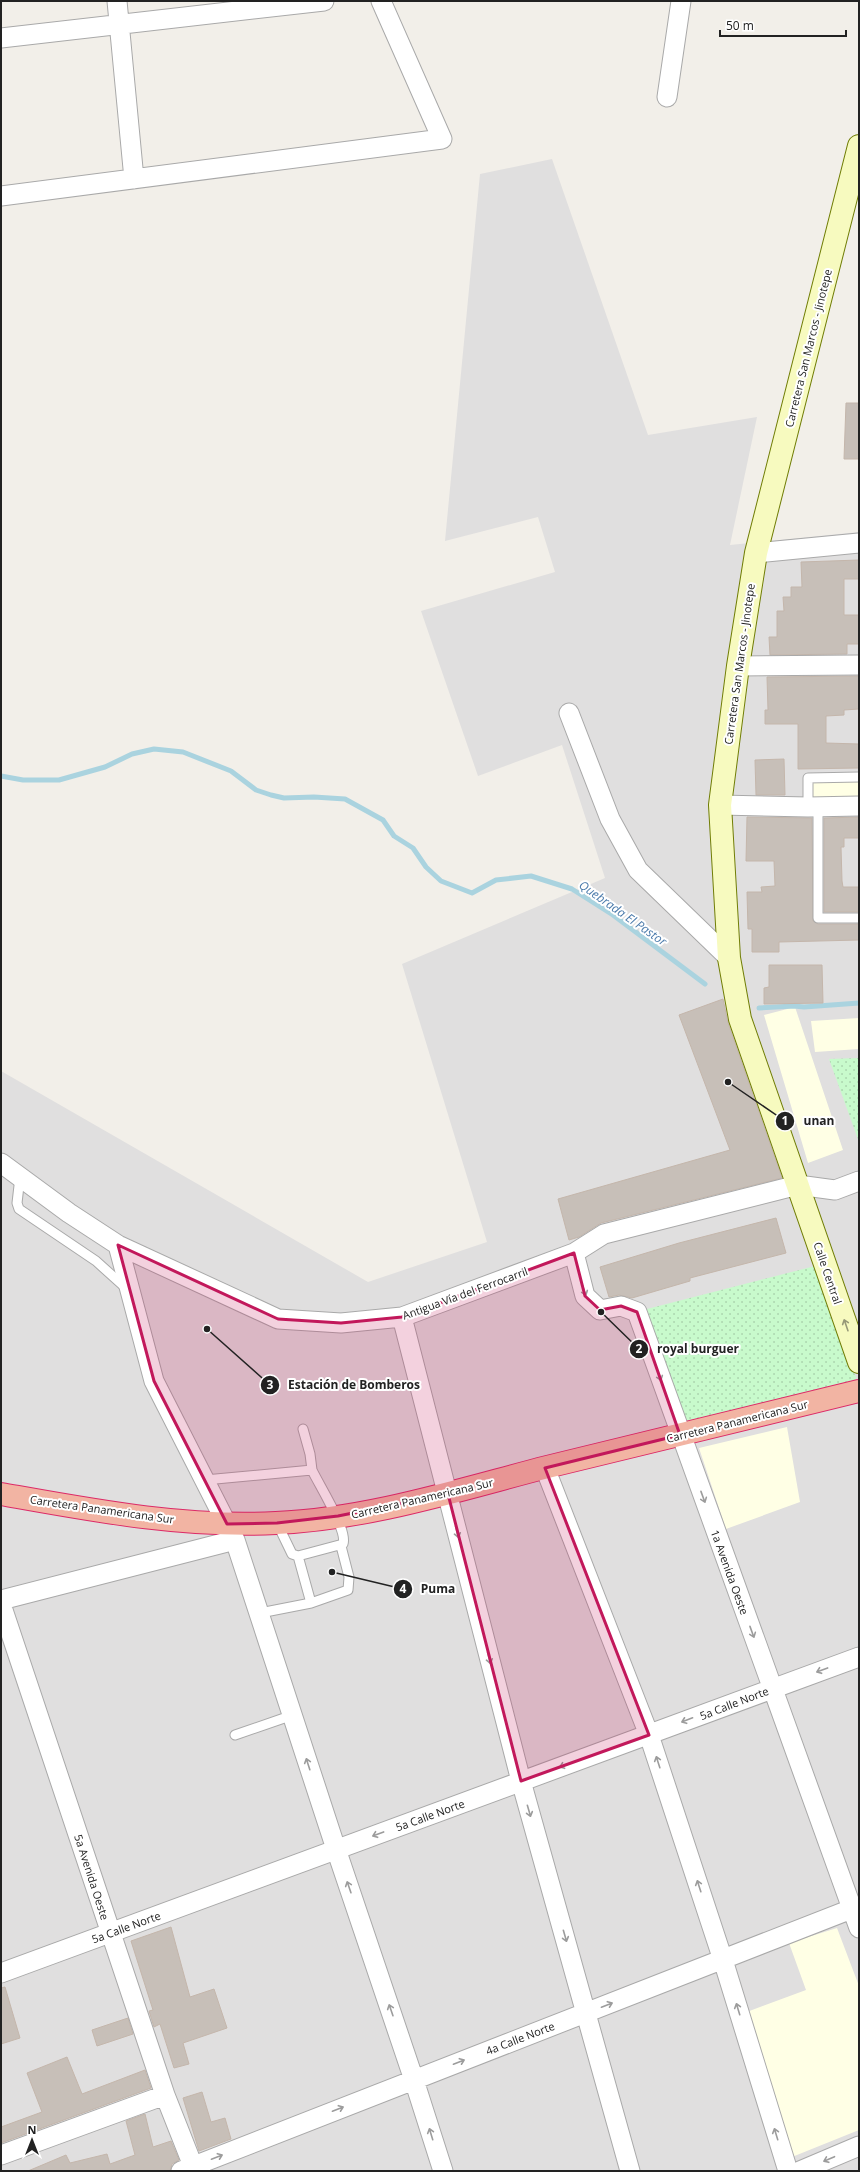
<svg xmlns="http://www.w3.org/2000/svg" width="860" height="2172" font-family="'Open Sans',sans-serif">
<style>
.residential{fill:#e0dfdf}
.education{fill:#ffffe5}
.park{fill:url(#park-dots)}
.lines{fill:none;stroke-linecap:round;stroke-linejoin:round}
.stream{stroke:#aad3df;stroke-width:5}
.building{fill:#c7bfb8;stroke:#c4b6ab}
.service-casing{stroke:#a9a9a9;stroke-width:11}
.minor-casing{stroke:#a9a9a9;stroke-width:21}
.secondary-casing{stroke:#707d05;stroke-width:24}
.trunk-casing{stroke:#dc2a67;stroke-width:24}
.service{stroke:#fff;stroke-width:9}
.minor{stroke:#fff;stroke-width:19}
.secondary{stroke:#f7fabf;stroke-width:22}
.trunk{stroke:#f2b4a3;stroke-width:22}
.oneway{stroke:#9c9c9c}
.oneway2{stroke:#979978}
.marked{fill:#c2185b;fill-opacity:0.2;stroke:#c2185b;stroke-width:3;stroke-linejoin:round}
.labels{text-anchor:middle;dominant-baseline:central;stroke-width:4;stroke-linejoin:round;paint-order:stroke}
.street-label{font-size:11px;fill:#222;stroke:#fff}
.water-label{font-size:12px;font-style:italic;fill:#4a7aab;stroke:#fff}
.leader{fill:none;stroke:#222;stroke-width:1.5}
.callout-dot{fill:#222;stroke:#fff;stroke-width:1.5}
.mark-label{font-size:12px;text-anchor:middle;font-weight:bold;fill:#fff}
.callout-label{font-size:12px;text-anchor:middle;font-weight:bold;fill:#222;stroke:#fff;stroke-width:4;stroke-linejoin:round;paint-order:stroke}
</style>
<defs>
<pattern id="park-dots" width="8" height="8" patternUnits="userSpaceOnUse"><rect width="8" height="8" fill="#c8facc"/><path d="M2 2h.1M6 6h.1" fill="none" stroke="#acd6af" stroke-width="1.8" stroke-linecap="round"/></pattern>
</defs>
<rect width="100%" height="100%" fill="#f2efe9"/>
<path class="residential" d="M 552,159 L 648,435 L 757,417 L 730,545 L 859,532 L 859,2171 L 1,2171 L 1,1071 L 368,1282 L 487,1242 L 402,964 L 605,878 L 562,745 L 478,776 L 421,611 L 555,572 L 538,517 L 445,541 L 480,174 Z"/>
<path class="education" d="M 810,780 L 859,780 L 859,798 L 810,798 Z
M 795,1007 L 843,1150 L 808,1163 L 764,1015 Z
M 859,1018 L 859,1049 L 815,1052 L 811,1021 Z
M 787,1427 L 800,1502 L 726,1529 L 699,1448 Z
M 837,1928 L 859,1986 L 859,2130 L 787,2159 L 744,2013 L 806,1990 L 789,1943 Z"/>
<path class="park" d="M 859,1058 L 859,1142 L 829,1059 Z
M 819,1265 L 858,1384 L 686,1423 L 643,1310 Z"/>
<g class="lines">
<path class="stream" d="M 1,776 L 23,780 L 59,780 L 105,767 L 132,754 L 154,749 L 183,752 L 231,771 L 256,790 L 271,795 L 284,798 L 314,797 L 345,799 L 383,820 L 394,836 L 413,848 L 426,867 L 441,881 L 472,893 L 496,880 L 531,876 L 572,889 L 613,915 L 705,984
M 759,1008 L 794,1006 L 804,1007 L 859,1003"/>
</g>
<path class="building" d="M 846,403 L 859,403 L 859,459 L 844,459 Z
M 859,560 L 859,579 L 844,579 L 844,615 L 859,615 L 859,644 L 847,644 L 847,654 L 770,655 L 769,637 L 777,637 L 777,611 L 784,611 L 783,597 L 791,597 L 791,587 L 802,587 L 801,562 Z
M 859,676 L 859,709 L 844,710 L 844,715 L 826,716 L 826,743 L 859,744 L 859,768 L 798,769 L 798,724 L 765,724 L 765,710 L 768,710 L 767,677 Z
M 784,759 L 785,795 L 756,795 L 755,760 Z
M 747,817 L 812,818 L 813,921 L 818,924 L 859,924 L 859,940 L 779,942 L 779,952 L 752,952 L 752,929 L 748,929 L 747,892 L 762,892 L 761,887 L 775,886 L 774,861 L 746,861 Z
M 859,817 L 859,838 L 844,838 L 844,847 L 841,847 L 842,881 L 843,887 L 859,887 L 859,912 L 824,912 L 824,818 Z
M 769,965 L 822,965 L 823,1003 L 764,1004 L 764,988 L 769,987 Z
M 723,999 L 728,1023 L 782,1178 L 601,1223 L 579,1237 L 569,1240 L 558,1199 L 730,1150 L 679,1015 Z
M 776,1218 L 786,1253 L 690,1278 L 690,1281 L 632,1298 L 619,1295 L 609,1297 L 600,1267 L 679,1243 Z
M 171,1927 L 190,1997 L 214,1989 L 227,2028 L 183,2043 L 189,2064 L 174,2068 L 160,2024 L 154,2027 L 149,2011 L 153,2010 L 131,1941 Z
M 5,1987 L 20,2038 L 1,2044 L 1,1988 Z
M 128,2018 L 133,2034 L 97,2046 L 92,2030 Z
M 67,2057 L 82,2094 L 145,2070 L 151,2088 L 1,2143 L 1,2127 L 42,2112 L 27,2073 Z
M 202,2092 L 211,2122 L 225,2118 L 231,2139 L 199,2151 L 183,2098 Z
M 145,2114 L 153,2147 L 171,2141 L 179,2160 L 172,2164 L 170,2171 L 28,2171 L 66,2155 L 70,2163 L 107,2154 L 110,2164 L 135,2155 L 126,2121 Z"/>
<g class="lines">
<defs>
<path id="service" d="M 808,807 L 808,778 L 859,777
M 818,807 L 818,918 L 859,918
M 20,1177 L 17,1203 L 19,1209 L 96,1261 L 127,1289
M 205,1480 L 312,1470 L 310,1454 L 303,1429
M 277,1523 L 292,1554 L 298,1556 L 343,1544 C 348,1530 319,1485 312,1470
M 298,1556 L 311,1603
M 260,1613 L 311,1603 L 348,1590 L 349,1577 L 341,1546
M 235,1735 L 293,1715"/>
<path id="minor" d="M 117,1 L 134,179
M 1,38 L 324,1
M 667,97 L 681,1
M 1,196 L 442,139 L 381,1
M 756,553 L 859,543
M 738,666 L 859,665
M 569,713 L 610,819 L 638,870 L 729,958
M 720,805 L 808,807 L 859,806
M 1,1163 L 69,1213 L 118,1245 L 278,1319 L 341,1323 L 402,1317 L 574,1253 L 604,1234 L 798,1185 L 835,1190 L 859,1181
M 118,1245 L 154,1381 L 235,1540 L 336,1849 L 414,2080 L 443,2171
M 574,1253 L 585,1296 L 600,1310 L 621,1306 L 637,1312 L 859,1928
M 402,1317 L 521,1781 L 630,2171
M 545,1468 L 649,1735 L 723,1960 L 788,2171
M 1,1600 L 235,1540
M 1,1604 L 165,2095 L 195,2171
M 1,1973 L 859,1657
M 1,2155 L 165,2095
M 181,2171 L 859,1906
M 800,2171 L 859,2146"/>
<path id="secondary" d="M 859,146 L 756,553 L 738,666 L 720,805 L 729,958 L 740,1019 L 859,1362"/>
<path id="trunk" d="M 1,1494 C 91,1510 184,1528 276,1523 C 368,1519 458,1490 547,1467 C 651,1441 755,1416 859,1391"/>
</defs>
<use href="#service" class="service-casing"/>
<use href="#minor" class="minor-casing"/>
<use href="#secondary" class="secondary-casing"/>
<use href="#trunk" class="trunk-casing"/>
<use href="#service" class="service"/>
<use href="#minor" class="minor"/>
<use href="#secondary" class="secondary"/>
<use href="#trunk" class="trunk"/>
</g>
<defs><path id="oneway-shaft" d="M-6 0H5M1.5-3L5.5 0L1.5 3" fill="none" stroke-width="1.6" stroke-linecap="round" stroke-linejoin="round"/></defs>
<g class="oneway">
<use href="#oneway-shaft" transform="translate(584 1290) rotate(71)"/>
<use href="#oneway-shaft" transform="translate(659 1375) rotate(71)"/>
<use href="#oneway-shaft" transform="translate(703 1497) rotate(70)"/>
<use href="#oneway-shaft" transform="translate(457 1532) rotate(76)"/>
<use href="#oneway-shaft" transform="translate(752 1632) rotate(70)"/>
<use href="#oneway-shaft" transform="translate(489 1658) rotate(76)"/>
<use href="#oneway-shaft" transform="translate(822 1670) rotate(160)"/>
<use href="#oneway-shaft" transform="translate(687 1720) rotate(159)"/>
<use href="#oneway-shaft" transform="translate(658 1762) rotate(-108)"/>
<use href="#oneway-shaft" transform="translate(308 1764) rotate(-108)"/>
<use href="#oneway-shaft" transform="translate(565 1765) rotate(160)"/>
<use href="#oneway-shaft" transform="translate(529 1811) rotate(74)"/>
<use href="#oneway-shaft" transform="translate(378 1834) rotate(160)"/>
<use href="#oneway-shaft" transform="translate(699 1886) rotate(-108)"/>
<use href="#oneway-shaft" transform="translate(349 1887) rotate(-109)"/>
<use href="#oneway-shaft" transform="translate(565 1936) rotate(74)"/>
<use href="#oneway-shaft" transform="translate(607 2005) rotate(-21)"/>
<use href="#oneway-shaft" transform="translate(738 2009) rotate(-107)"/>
<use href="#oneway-shaft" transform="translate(391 2010) rotate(-109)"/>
<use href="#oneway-shaft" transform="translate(459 2062) rotate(-21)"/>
<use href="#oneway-shaft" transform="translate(338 2109) rotate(-21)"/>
<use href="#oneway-shaft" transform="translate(431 2134) rotate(-107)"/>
<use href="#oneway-shaft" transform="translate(776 2134) rotate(-107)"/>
<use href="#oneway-shaft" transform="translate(217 2157) rotate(-21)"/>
<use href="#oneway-shaft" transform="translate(829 2159) rotate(157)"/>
</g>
<use class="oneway2" href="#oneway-shaft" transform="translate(846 1325) rotate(-109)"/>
<path class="marked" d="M 118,1245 L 278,1319 L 341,1323 L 402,1317 L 574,1253 L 585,1296 L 600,1310 L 621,1306 L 637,1312 L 680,1435 L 545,1468 L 649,1735 L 521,1781 L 448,1494 L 338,1516 L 277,1523 L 227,1524 L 154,1381 Z"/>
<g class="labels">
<g class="street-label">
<text transform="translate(808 348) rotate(-76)">Carretera San Marcos - Jinotepe</text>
<text transform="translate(739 664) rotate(-82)">Carretera San Marcos - Jinotepe</text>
<text transform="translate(828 1273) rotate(71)">Calle Central</text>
<text transform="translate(465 1293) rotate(-20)">Antigua Vía del Ferrocarril</text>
<text transform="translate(737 1421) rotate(-14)">Carretera Panamericana Sur</text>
<text transform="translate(422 1498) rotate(-13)">Carretera Panamericana Sur</text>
<text transform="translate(102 1509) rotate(8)">Carretera Panamericana Sur</text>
<text transform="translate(730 1572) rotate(70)">1a Avenida Oeste</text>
<text transform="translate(734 1703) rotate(-21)">5a Calle Norte</text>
<text transform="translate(430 1815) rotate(-20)">5a Calle Norte</text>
<text transform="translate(92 1877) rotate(72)">5a Avenida Oeste</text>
<text transform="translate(126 1927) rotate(-20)">5a Calle Norte</text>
<text transform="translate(520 2038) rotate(-21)">4a Calle Norte</text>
</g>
<g class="water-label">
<text transform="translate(623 913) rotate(35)">Quebrada El Pastor</text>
</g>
</g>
<path class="leader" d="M728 1082L785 1121M601 1312L639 1349M207 1329L270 1385M332 1572L403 1589"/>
<g class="callout-dot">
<circle cx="728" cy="1082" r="4"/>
<circle cx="601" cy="1312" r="4"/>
<circle cx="207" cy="1329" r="4"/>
<circle cx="332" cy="1572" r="4"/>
<circle cx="785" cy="1121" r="10"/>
<circle cx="639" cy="1349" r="10"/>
<circle cx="270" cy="1385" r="10"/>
<circle cx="403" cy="1589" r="10"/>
</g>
<g class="mark-label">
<text x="785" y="1125">1</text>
<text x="639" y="1353">2</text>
<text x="270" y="1389">3</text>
<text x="403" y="1593">4</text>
</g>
<g class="callout-label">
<text x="819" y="1125">unan</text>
<text x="698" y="1353">royal burguer</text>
<text x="354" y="1389">Estación de Bomberos</text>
<text x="438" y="1593">Puma</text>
</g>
<rect width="860" height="2172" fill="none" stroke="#222222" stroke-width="4"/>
<g transform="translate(32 2140)" stroke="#ffffff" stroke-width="3" paint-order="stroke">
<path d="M0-3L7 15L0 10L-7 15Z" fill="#222222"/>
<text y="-6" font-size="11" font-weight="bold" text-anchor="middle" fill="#222222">N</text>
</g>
<path d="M720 30v6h126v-6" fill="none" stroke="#222222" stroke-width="2"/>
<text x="726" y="30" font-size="12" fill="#222222" stroke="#ffffff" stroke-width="3" paint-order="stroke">50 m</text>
</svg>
